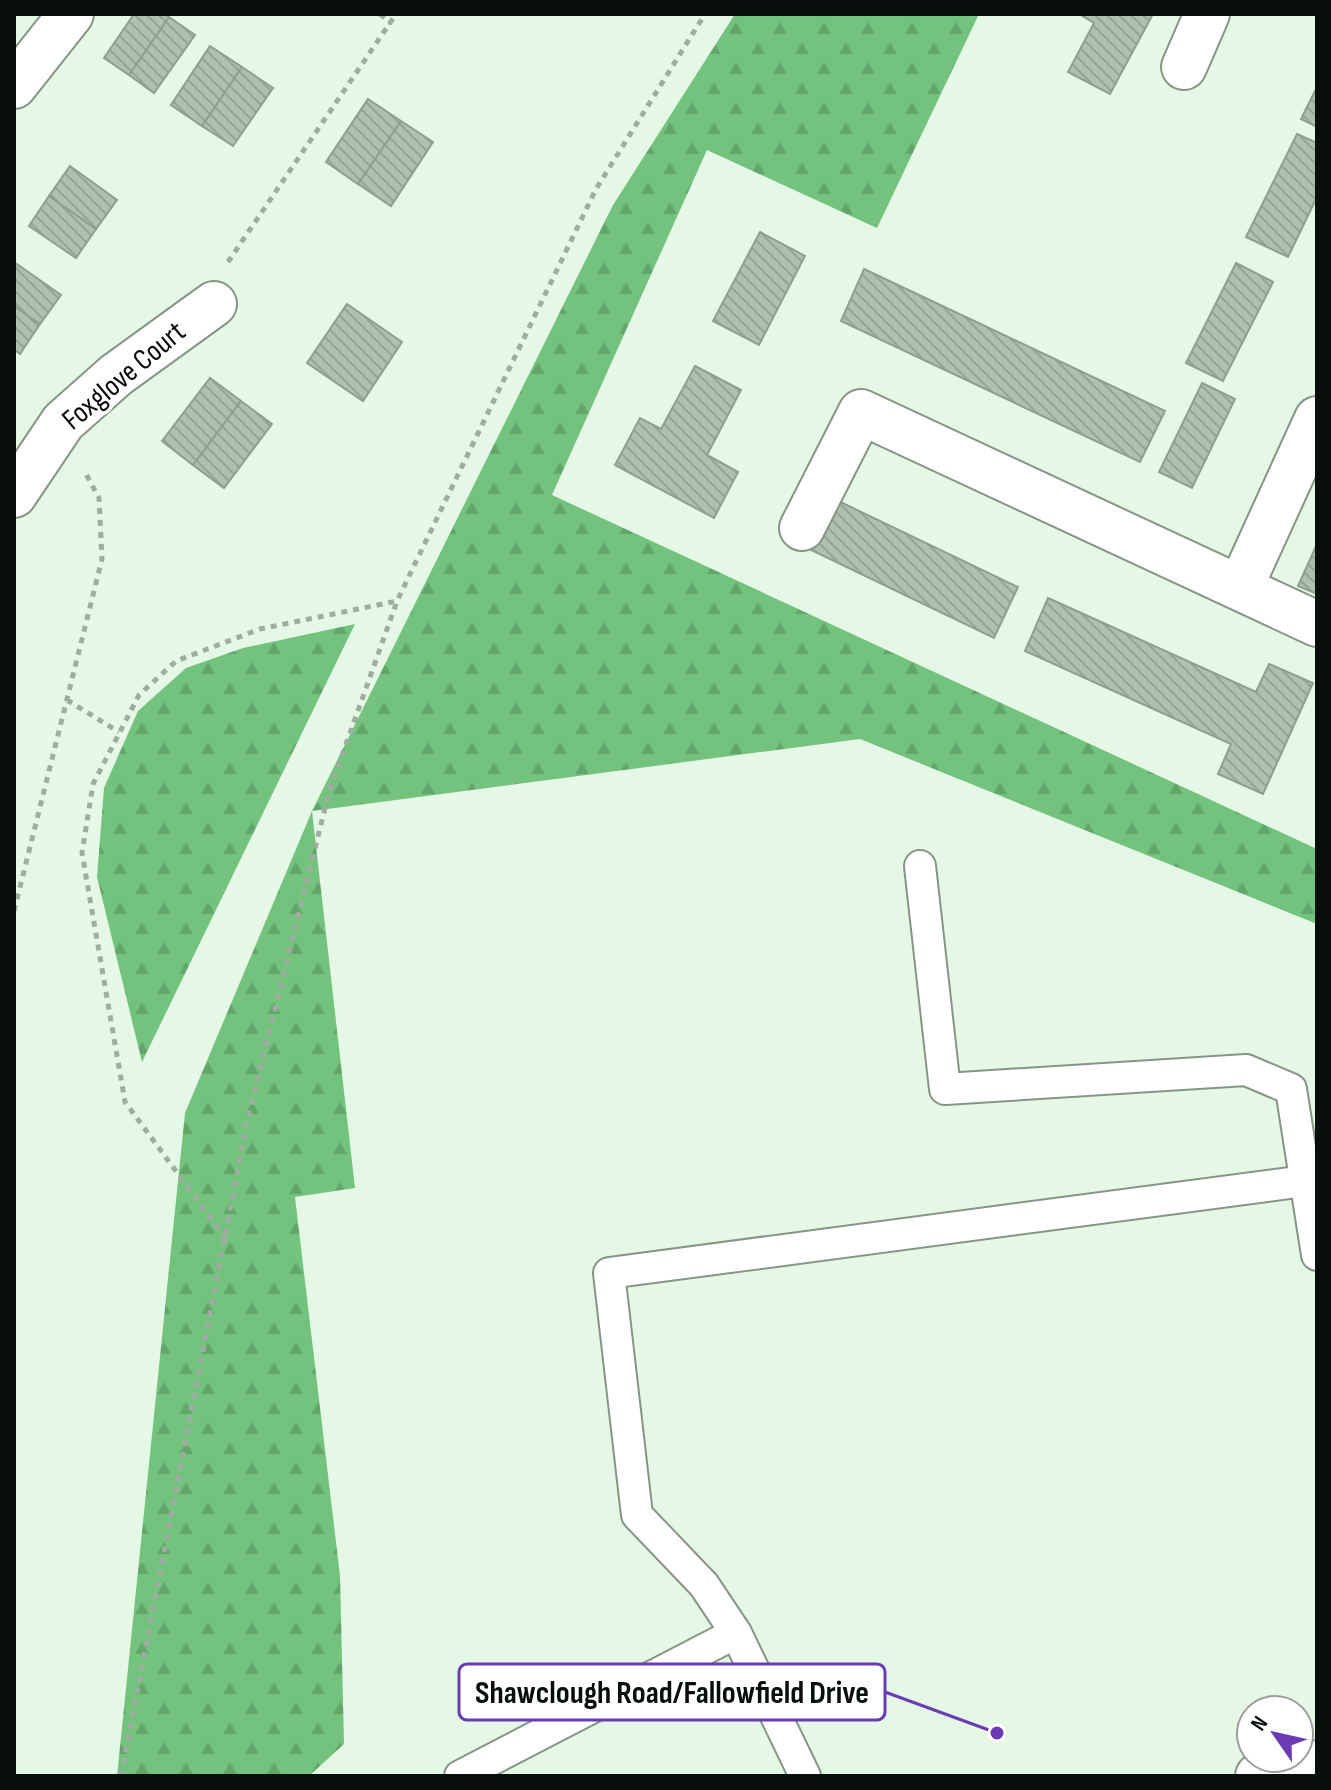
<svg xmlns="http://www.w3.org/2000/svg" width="1331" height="1790" font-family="'Sofia Sans Condensed',sans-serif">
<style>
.forest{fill:url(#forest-firs)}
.building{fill:url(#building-back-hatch);stroke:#8e9f8f;stroke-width:2}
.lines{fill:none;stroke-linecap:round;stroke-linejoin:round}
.service-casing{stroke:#859686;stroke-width:34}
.minor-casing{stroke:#859686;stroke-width:48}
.secondary-casing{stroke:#859686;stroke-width:48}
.path{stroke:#9ead9f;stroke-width:5;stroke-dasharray:6 6;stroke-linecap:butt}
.service{stroke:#fff;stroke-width:30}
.minor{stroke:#fff;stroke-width:44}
.secondary{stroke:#fff;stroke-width:44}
.labels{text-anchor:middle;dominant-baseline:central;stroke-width:7;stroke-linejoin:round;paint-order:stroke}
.street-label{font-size:30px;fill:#080e09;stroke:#fff}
.leader{fill:none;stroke:#6a3bb2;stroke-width:3}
.callout-dot{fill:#6a3bb2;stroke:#fff;stroke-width:3}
.callout{fill:#fff;stroke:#6a3bb2;stroke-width:3}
.callout-label{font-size:32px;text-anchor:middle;font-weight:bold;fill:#080e09}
</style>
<defs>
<pattern id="forest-firs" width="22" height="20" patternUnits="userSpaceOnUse" patternTransform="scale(2)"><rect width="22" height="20" fill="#73c27e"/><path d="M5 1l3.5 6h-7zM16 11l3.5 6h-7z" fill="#62a66c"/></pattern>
<pattern id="building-back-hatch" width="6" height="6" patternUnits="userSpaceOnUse" patternTransform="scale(2)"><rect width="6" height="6" fill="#aec0af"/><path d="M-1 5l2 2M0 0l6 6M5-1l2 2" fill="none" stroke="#94a495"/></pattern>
</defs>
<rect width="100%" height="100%" fill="#e5f8e6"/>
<path class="forest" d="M 735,14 L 979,14 L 877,228 L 707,150 L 552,495 L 1317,849 L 1317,924 L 860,739 L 312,811 L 355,1188 L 295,1197 L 340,1576 L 344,1744 L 309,1776 L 117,1776 L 185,1113 L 312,811 L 613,205 Z
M 355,624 L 142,1062 L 97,877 L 104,788 L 138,711 L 186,668 L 243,648 Z"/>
<path class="building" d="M 134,14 L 164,14 L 169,17 L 129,75 L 104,58 Z
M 1153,14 L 1110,94 L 1068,72 L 1094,23 L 1079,14 Z
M 169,17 L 195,35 L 154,93 L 129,75 Z
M 210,46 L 242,67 L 202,126 L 171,105 Z
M 242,67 L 273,88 L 233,146 L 202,126 Z
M 1317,87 L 1317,127 L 1301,119 Z
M 368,99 L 401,121 L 358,184 L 326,162 Z
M 401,121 L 433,142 L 391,206 L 358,184 Z
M 1297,134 L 1317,143 L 1317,197 L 1288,257 L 1246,237 Z
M 70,166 L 117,200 L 96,229 L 49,196 Z
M 49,196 L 96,229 L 76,258 L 29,226 Z
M 760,232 L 805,256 L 759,345 L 713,321 Z
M 14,262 L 61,295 L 40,324 L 14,306 Z
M 1236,263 L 1273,282 L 1223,381 L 1186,363 Z
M 864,269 L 1165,411 L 1140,462 L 841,321 Z
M 347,304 L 402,342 L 363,401 L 307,363 Z
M 14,306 L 40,324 L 20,354 L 14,349 Z
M 695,366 L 741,390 L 707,455 L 738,472 L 714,518 L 615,465 L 640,418 L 661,429 Z
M 210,378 L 241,401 L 193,465 L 162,441 Z
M 1202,383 L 1235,399 L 1192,488 L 1159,472 Z
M 241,401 L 272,424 L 224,488 L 193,465 Z
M 832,498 L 1018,587 L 994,638 L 807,548 Z
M 1317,544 L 1317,594 L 1298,586 Z
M 1048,598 L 1256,692 L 1269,664 L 1313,683 L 1263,794 L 1218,774 L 1231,744 L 1025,651 Z"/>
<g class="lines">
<defs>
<path id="service" d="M 920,866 L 945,1089 L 1246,1070 L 1291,1089 L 1317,1255
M 460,1776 L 736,1633
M 805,1776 L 736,1633 L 704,1585 L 637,1515 L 609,1273 L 1305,1181"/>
<path id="minor" d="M 1184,67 L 1207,14
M 14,86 L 71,14
M 14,495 L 63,422 L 116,375 L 214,304
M 802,528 L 861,412 L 1317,624
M 1240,588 L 1317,419"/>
<path id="secondary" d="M 1258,1776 L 1317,1763"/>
</defs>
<use href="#service" class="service-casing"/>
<use href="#minor" class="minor-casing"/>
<use href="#secondary" class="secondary-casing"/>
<path class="path" d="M 380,14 L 391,23
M 228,262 L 396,14
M 67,700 L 119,732
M 14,911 L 102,559 L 99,498 L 86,474
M 226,1239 L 125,1102 L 82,853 L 93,784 L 139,695 L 176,661 L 260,629 L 397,601
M 121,1776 L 247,1122 L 329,792 L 397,601 L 596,189 L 705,14"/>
<use href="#service" class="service"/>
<use href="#minor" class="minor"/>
<use href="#secondary" class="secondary"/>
</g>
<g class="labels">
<g class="street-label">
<text transform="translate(124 376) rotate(-40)">Foxglove Court</text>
</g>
</g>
<path class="leader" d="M997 1733L885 1692"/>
<circle class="callout-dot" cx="997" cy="1733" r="8"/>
<rect class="callout" x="459" y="1664" width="426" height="56" rx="8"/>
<g class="callout-label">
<text x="672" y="1703">Shawclough Road/Fallowfield Drive</text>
</g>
<rect width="1331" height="1790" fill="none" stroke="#080e09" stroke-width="32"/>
<g transform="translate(1275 1734) rotate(304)"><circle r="38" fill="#ffffff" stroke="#9c9f9d" stroke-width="2"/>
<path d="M0-6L14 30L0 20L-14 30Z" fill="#6a3bb2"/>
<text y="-12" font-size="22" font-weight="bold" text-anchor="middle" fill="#080e09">N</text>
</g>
</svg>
